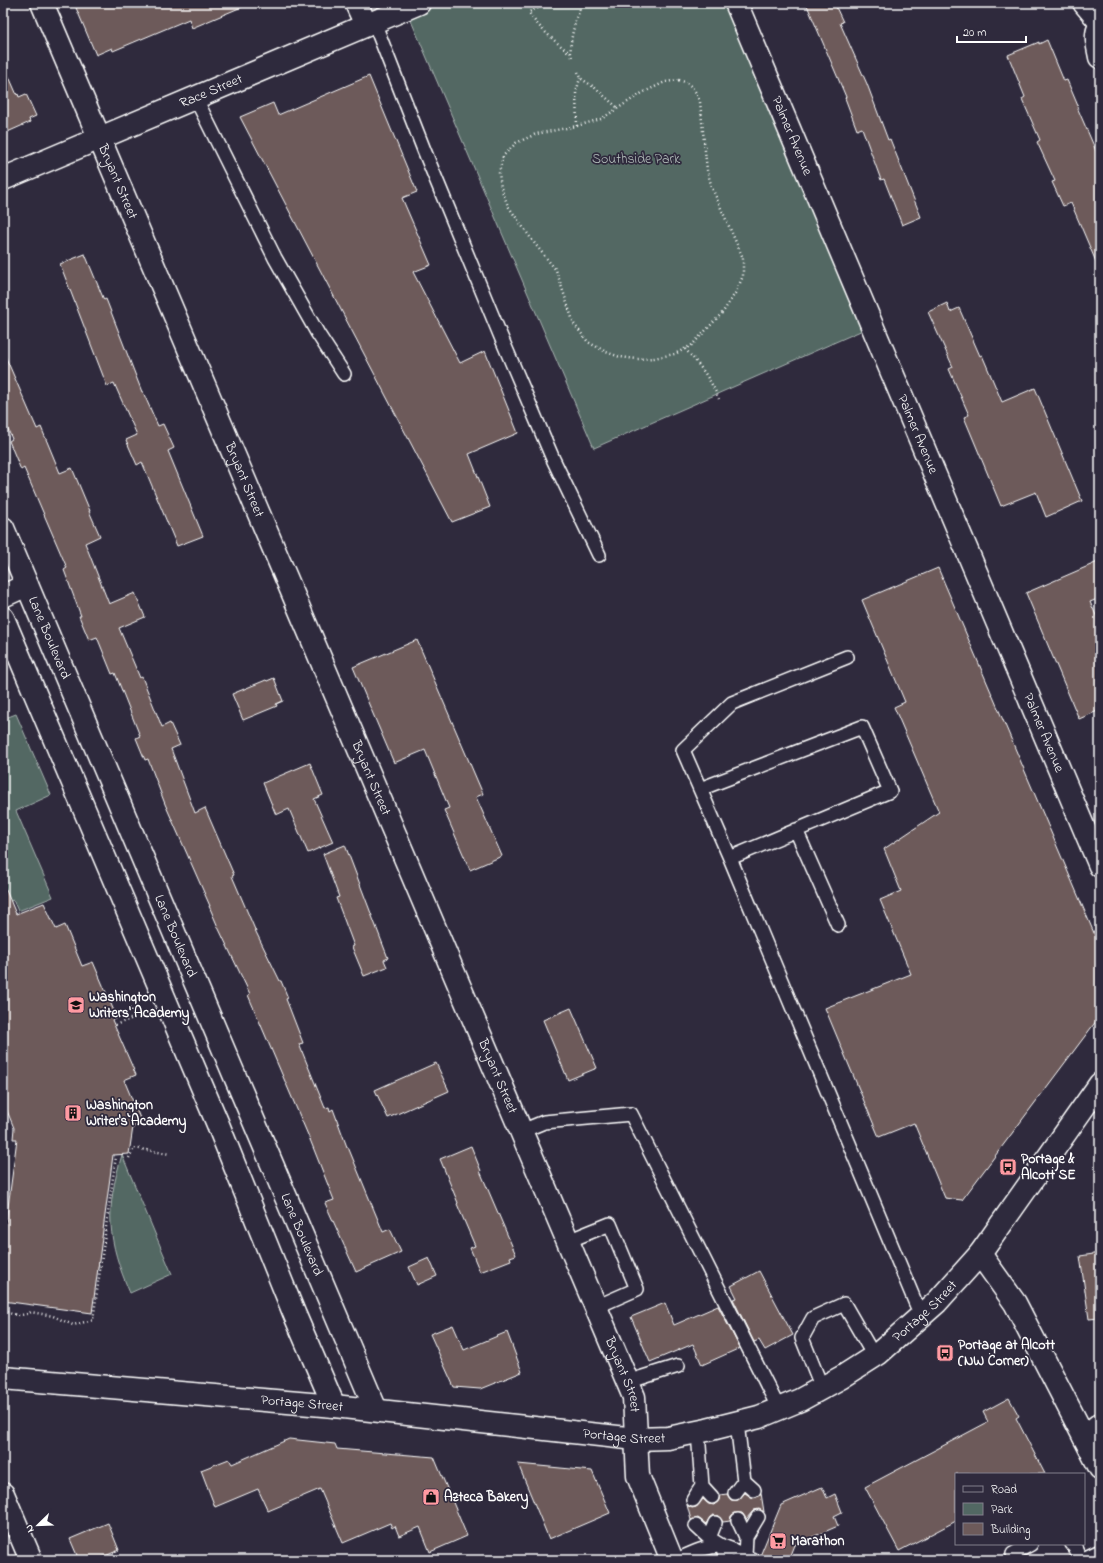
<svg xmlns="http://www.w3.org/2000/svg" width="1103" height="1563" font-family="'Indie Flower',sans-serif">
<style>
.green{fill:#526863;stroke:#a8b4b1}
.building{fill:#6d5a5a;stroke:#fff}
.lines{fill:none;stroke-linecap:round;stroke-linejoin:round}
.lane-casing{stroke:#fff;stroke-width:16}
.street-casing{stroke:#fff;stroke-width:25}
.secondary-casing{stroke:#fff;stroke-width:25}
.path{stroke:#fff;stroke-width:2.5;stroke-dasharray:1 3;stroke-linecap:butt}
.lane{stroke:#2f2a3d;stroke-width:13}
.street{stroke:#2f2a3d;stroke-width:22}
.secondary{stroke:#2f2a3d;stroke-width:22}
.labels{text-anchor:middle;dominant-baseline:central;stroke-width:3.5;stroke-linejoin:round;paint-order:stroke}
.street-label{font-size:14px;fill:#fff;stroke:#2f2a3d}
.park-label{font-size:14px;fill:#b1bbb9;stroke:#2f2a3d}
.poi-label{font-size:14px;font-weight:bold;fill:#fff;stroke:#2f2a3d;text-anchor:start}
</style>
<rect width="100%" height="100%" fill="#2f2a3d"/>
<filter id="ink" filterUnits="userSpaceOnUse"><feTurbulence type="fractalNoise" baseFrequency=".025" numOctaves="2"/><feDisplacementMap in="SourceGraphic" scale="8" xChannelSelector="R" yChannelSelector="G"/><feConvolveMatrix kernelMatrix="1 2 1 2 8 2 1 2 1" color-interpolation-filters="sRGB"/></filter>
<g filter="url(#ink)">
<path class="green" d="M 419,3 L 736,3 L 872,326 L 594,448 L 406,9 Z
M 16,714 L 51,795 L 16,811 L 53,897 L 18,911 L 13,900 L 3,905 L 3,719 Z
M 122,1155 L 172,1274 L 130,1293 C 107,1240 105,1210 122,1155 Z"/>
<path class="building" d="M 74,3 L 251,3 L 192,28 L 189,19 L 113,51 L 112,48 L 96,55 Z
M 806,3 L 834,3 L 843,22 L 840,23 L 867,84 L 888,140 L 890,139 L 921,217 L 902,225 L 884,179 L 881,180 L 862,128 L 857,130 L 845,98 L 846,97 Z
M 1047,40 L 1064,81 L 1067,80 L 1078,106 L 1077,107 L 1100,160 L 1100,271 L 1071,203 L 1063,206 L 1052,182 L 1055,181 L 1037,142 L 1040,140 L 1022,99 L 1025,97 L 1008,55 L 1039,42 L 1039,44 Z
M 3,63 L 17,95 L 18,94 L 19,97 L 26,94 L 36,116 L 29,119 L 30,122 L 3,134 Z
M 369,76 L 417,192 L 402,198 L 431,265 L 413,272 L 460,363 L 485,351 L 518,433 L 469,454 L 490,507 L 452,522 L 240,117 L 273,103 L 278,115 Z
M 85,254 L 104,300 L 106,299 L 142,392 L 143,392 L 158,426 L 163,424 L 174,448 L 168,451 L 203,536 L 177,546 L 142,462 L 137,465 L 126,440 L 137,435 L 114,383 L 107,386 L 60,264 Z
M 947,303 L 950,312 L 959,308 L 980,356 L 982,355 L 1002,402 L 1035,388 L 1082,501 L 1046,517 L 1036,492 L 1001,506 L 964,417 L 969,415 L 949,369 L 953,367 L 928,312 Z
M 3,351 L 37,429 L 41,427 L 60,473 L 72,468 L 90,511 L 89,511 L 100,536 L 85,543 L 109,604 L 135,593 L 145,617 L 119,628 L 140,678 L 142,677 L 162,727 L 170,723 L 180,745 L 171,749 L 195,813 L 205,808 L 234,875 L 232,876 L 256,932 L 280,981 L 281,981 L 288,998 L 286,999 L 303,1043 L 299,1044 L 325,1108 L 329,1107 L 330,1111 L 333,1109 L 347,1147 L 348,1147 L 383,1232 L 390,1229 L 401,1252 L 356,1272 L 325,1203 L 334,1200 L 311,1142 L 248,995 L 250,994 L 218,927 L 209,906 L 210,906 L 165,804 L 148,759 L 145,760 L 136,738 L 140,736 L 115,673 L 112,674 L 97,637 L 89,640 L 79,616 L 81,616 L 64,570 L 67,568 L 24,468 L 21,470 L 9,441 L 12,439 L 3,418 Z
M 1100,561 L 1100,598 L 1090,602 L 1100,624 L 1100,710 L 1079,719 L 1026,593 Z
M 938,568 L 1100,947 L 1100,1016 L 962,1200 L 945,1198 L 914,1123 L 879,1137 L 825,1008 L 911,974 L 880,900 L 901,891 L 884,849 L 939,812 L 894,707 L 905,702 L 862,600 Z
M 417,640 L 483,794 L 476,797 L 502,856 L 470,870 L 444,810 L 449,808 L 425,750 L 394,763 L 353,667 Z
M 274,678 L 283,701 L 276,704 L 277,706 L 243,720 L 232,694 L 266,680 L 267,681 Z
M 310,763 L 323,795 L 314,799 L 333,842 L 308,853 L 289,809 L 276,815 L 263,783 Z
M 345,845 L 388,958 L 384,960 L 387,967 L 364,976 L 352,947 L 354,946 L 336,898 L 339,897 L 323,854 Z
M 3,883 L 16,914 L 44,903 L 56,929 L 65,925 L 82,966 L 93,962 L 117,1018 L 112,1020 L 136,1075 L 124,1080 L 142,1123 L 133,1127 L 129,1154 L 113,1155 L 92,1313 L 3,1301 L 3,1245 L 17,1139 L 13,1139 L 14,1128 L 3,1101 Z
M 571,1008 L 597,1068 L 568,1080 L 543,1020 Z
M 436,1063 L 449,1091 L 388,1118 L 375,1090 Z
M 471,1146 L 481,1171 L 480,1171 L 516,1255 L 510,1257 L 511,1260 L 480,1272 L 470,1248 L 475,1246 L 457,1204 L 458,1203 L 440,1159 Z
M 1100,1253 L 1100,1318 L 1089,1319 L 1080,1256 Z
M 429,1258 L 437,1276 L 417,1285 L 409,1267 Z
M 759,1271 L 793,1335 L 765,1350 L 759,1340 L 754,1342 L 733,1299 L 737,1298 L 731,1286 Z
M 665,1303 L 674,1325 L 718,1306 L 740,1348 L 702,1365 L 693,1344 L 650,1362 L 631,1317 Z
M 453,1325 L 464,1350 L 507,1332 L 522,1372 L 480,1389 L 454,1387 L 430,1334 Z
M 1009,1398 L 1019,1416 L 1016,1418 L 1045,1474 L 956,1474 L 956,1521 L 899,1551 L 865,1487 L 988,1422 L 983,1412 Z
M 289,1439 L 335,1444 L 337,1449 L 434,1457 L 467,1536 L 430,1552 L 420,1527 L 399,1536 L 395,1526 L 392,1528 L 390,1523 L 343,1543 L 320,1489 L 268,1511 L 258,1489 L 215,1507 L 201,1470 L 229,1459 L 232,1464 Z
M 518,1464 L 592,1471 L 610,1513 L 549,1539 Z
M 822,1487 L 827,1498 L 835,1494 L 842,1512 L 834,1516 L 838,1526 L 794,1545 L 788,1560 L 761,1560 L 760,1556 L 781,1505 Z
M 745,1493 L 753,1498 L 757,1497 L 761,1493 L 764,1512 L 759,1509 L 754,1510 L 746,1519 L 742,1513 L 735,1513 L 731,1516 L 730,1521 L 723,1522 L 718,1516 L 713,1515 L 710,1517 L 706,1524 L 698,1518 L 691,1520 L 687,1505 L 692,1508 L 696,1507 L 703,1499 L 709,1504 L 714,1505 L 719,1500 L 720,1495 L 727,1494 L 731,1500 L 738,1500 Z
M 108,1523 L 119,1550 L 96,1560 L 79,1560 L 70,1539 Z"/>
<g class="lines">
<defs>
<path id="lane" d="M 374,22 L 424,150 L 501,337 L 553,459 L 599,555
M 195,97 L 275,258 L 318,334 L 344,374
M 847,657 L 732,703 L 683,750 L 730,858 L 921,1316
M 700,789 L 862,727 L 890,791 L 730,858
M 796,830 L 838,925
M 522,1131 L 544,1122 L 631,1114 L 779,1409
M 568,1241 L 610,1224 L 637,1289 L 596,1307
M 627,1382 L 678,1366
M 822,1388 L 802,1338 L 813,1318 L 844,1304 L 874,1356
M 737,1423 L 744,1481 L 754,1490
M 702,1486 L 712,1497
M 735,1493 L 744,1481
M 693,1500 L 702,1486 L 698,1432
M 738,1520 L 746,1537 L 745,1555
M 696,1526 L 709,1538 L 722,1546 L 726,1560
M 746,1537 L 758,1517
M 709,1538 L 715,1523
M 1072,1544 L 1074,1545 L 1081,1560
M 677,1560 C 690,1554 706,1546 721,1546 C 729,1547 745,1556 753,1560
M 1016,1560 L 1013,1554 L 1031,1544
M 1081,1560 L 1100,1551"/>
<g id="street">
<path id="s1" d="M 42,3 L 634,1397 L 638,1476 L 672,1560"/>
<path d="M 356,3 L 366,25"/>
<path id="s2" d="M 736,3 L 1100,866"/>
<path d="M 1084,3 L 1100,22"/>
<path d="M 1100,26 C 1094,35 1098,46 1100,57"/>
<path id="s3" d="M 3,179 L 419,3"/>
<path id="s4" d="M 3,528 L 376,1410"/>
<path d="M 3,596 L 27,585"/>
<path d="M 3,618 L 217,1122 L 294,1313 L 334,1406"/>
<path d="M 980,1254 L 1015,1303 L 1100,1468"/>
<path d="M 1084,1437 L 1100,1424"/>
<path d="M 3,1494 L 31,1560"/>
</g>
<g id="secondary">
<path id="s5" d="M 3,1378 L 334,1406 L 636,1439 L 668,1438 L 707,1430 L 759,1417 L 800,1400 L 842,1377 L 878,1354 L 937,1302 L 980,1254 L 1100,1084"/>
</g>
</defs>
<use href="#lane" class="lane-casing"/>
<use href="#street" class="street-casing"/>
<use href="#secondary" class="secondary-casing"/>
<path class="path" d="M 549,3 L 529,12 C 534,24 559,45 570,53
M 572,57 C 567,45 577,14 583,3
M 578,72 L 580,78 L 594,87 L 618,108
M 679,80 C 691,83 696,91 700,102 L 707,170 L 712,188 L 743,258 L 743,276 L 736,292 L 723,312 L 692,345 L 675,354 L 654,358 L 637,359 L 620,357 L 606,352 L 588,342 L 574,324 L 556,270 L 535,244 L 508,206 L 501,188 L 499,173 L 503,156 L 516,143 L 536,134 L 577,126 L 601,119 L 642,93 L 665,82 Z
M 577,126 L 576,93 L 580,78
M 685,349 C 699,364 711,380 719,399
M 115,1025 L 146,1013
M 3,1130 L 11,1130
M 129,1158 L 134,1148 L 170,1154
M 3,1310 C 11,1315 23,1317 31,1312 L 53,1316 L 73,1325 L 93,1320 L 116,1156"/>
<use href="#lane" class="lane"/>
<use href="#street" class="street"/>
<use href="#secondary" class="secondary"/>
</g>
</g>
<defs>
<symbol id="school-square" viewBox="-11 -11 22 22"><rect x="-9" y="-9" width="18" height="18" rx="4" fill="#ff9aa2" stroke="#2f2a3d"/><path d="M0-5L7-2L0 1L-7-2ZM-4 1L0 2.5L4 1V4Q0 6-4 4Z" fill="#111"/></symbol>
<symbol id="building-square" viewBox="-11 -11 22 22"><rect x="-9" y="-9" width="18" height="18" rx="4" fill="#ff9aa2" stroke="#2f2a3d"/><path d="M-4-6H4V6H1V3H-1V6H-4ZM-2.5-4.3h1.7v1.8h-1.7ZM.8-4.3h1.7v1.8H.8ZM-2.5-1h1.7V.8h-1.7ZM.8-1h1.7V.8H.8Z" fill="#111"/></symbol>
<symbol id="bus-square" viewBox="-11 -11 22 22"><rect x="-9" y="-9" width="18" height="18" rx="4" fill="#ff9aa2" stroke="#2f2a3d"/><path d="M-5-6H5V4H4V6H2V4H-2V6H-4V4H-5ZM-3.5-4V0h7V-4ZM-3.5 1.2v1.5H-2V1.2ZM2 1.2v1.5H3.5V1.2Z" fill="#111"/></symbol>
<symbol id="shop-square" viewBox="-11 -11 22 22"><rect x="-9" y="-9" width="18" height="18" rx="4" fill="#ff9aa2" stroke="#2f2a3d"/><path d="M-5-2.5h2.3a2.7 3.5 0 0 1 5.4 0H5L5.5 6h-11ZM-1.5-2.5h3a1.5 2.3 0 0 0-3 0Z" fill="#111"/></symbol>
<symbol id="supermarket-square" viewBox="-11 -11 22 22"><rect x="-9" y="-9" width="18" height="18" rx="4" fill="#ff9aa2" stroke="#2f2a3d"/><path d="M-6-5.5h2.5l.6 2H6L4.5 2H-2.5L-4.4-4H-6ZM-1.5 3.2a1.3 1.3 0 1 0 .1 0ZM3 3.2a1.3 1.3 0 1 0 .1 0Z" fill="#111"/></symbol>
</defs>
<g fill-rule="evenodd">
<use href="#school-square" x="66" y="995" width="20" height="20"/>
<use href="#building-square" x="63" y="1103" width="20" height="20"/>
<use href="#bus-square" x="998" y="1157" width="20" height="20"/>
<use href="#bus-square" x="935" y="1343" width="20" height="20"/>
<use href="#shop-square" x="421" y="1487" width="20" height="20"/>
<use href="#supermarket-square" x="768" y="1531" width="20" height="20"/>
</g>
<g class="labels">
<g class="street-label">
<text stroke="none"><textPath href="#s3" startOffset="226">Race Street</textPath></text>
<text stroke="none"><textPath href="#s2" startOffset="144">Palmer Avenue</textPath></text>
<text stroke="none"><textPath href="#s1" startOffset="194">Bryant Street</textPath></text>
<text stroke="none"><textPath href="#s2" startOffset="468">Palmer Avenue</textPath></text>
<text stroke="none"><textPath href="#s1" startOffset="518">Bryant Street</textPath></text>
<text stroke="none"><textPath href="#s4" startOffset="119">Lane Boulevard</textPath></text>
<text stroke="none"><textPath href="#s2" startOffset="792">Palmer Avenue</textPath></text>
<text stroke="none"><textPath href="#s1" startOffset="842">Bryant Street</textPath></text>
<text stroke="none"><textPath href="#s4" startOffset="443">Lane Boulevard</textPath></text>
<text stroke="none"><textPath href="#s1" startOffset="1166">Bryant Street</textPath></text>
<text stroke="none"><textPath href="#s4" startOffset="767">Lane Boulevard</textPath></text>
<text stroke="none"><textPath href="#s5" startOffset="960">Portage Street</textPath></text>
<text stroke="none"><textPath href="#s1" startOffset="1490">Bryant Street</textPath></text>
<text stroke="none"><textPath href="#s5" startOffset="300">Portage Street</textPath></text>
<text stroke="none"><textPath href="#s5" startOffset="624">Portage Street</textPath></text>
</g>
<g class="park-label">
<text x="636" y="159">Southside Park</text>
</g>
<g class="poi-label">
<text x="89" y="997">Washington<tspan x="89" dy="16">Writers' Academy</tspan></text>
<text x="86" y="1105">Washington<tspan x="86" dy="16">Writer's Academy</tspan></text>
<text x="1021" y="1159">Portage &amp;<tspan x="1021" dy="16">Alcott SE</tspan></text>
<text x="958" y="1345">Portage at Alcott<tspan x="958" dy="16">(NW Corner)</tspan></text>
<text x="444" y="1497">Azteca Bakery</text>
<text x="791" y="1541">Marathon</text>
</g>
</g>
<rect width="1103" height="1563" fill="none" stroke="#2f2a3d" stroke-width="16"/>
<rect x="8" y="8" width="1087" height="1547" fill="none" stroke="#fff" stroke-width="1.5" filter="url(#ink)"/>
<rect x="955" y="1473" width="130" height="72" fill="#2f2a3d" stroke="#827f8b"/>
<rect x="963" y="1486" width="20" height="6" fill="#2f2a3d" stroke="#827f8b"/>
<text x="991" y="1493" font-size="12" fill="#ffffff">Road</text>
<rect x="963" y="1503" width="20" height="12" fill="#526863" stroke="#827f8b"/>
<text x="991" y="1513" font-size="12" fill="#ffffff">Park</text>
<rect x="963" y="1523" width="20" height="12" fill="#6d5a5a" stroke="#827f8b"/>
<text x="991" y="1533" font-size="12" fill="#ffffff">Building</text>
<g transform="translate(38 1525) rotate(247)" stroke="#2f2a3d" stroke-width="3" paint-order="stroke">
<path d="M0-3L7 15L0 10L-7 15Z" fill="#ffffff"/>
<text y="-6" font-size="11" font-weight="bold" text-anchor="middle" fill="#ffffff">N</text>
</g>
<path d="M957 36v6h69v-6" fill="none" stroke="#ffffff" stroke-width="2"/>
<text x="963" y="36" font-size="12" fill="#ffffff" stroke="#2f2a3d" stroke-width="3" paint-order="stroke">20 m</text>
</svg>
